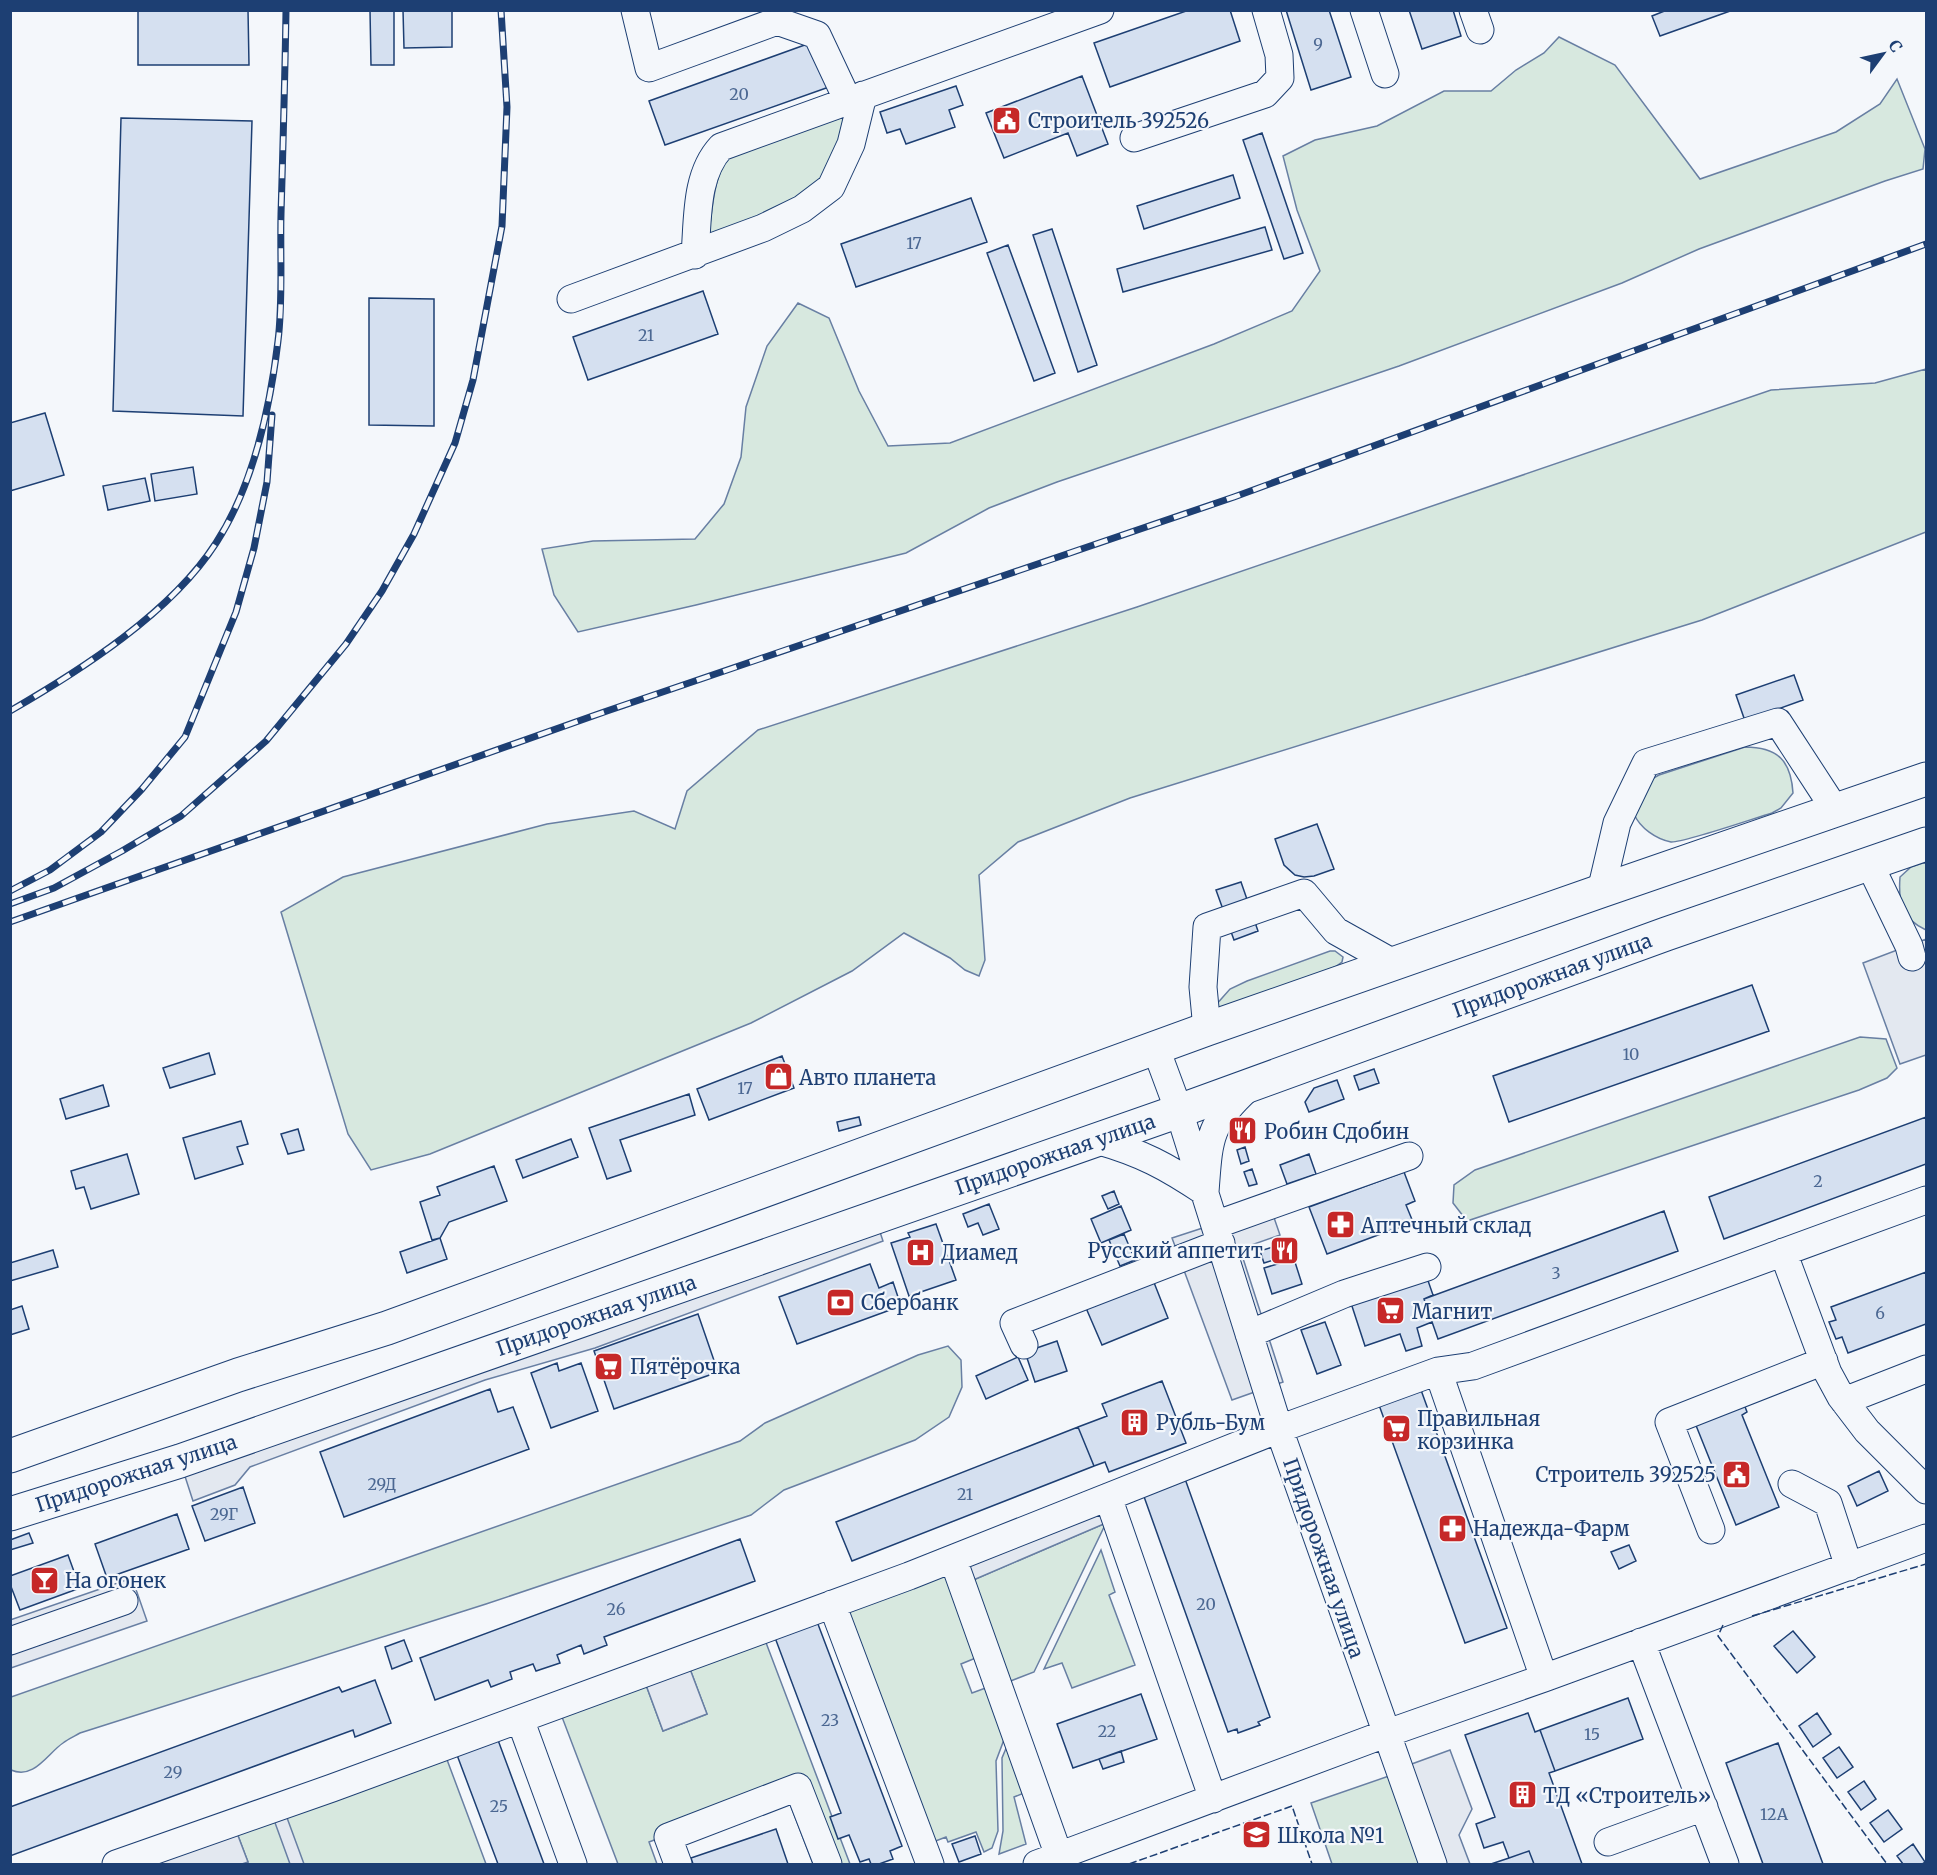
<svg xmlns="http://www.w3.org/2000/svg" width="1937" height="1875" font-family="Merriweather,serif">
<style>
.green{fill:#d7e8df;stroke:#687fa3;stroke-width:1.5}
.parking{fill:#e3e8f0;stroke:#687fa3;stroke-width:1.5}
.building{fill:#d5e0f0;stroke:#1d3f73;stroke-width:1.5}
.lines{fill:none;stroke-linecap:round;stroke-linejoin:round}
.minor-casing{stroke:#1d3f73;stroke-width:29}
.major-casing{stroke:#1d3f73;stroke-width:35}
.minor{stroke:#f4f7fb;stroke-width:27}
.major{stroke:#f4f7fb;stroke-width:33}
.rail-casing{stroke:#1d3f73;stroke-width:7}
.rail{stroke:#f4f7fb;stroke-width:4.5;stroke-dasharray:14;stroke-linecap:butt}
.fence{stroke:#1d3f73;stroke-width:1.5;stroke-dasharray:8 3;stroke-linecap:butt}
.labels{text-anchor:middle;dominant-baseline:central;stroke-width:4.5;stroke-linejoin:round;paint-order:stroke}
.number-label{font-size:16px;fill:#4b6792}
.poi-label{font-size:20px;fill:#1d3f73;stroke:#f4f7fb;text-anchor:start}
.street-label{font-size:20px;fill:#1d3f73;stroke:#f4f7fb}
</style>
<rect width="100%" height="100%" fill="#f4f7fb"/>
<path class="green" d="M 1559,37 L 1615,65 L 1700,179 L 1836,132 L 1880,104 L 1897,79 L 1925,149 L 1923,169 L 1885,181 L 1699,249 L 1622,283 L 1399,366 L 1057,482 L 989,508 L 906,553 L 696,605 L 578,632 L 554,595 L 542,549 L 593,541 L 695,539 L 724,504 L 741,457 L 746,407 L 767,346 L 798,303 L 829,318 L 859,391 L 888,446 L 950,443 L 1214,344 L 1292,311 L 1320,271 L 1297,210 L 1283,156 L 1315,140 L 1377,126 L 1444,91 L 1491,91 L 1516,70 L 1544,53 Z
M 846,116 L 838,155 L 808,198 L 708,238 C 712,217 713,175 728,159 C 731,156 736,154 740,152 Z
M 1926,369 L 1926,532 L 1702,620 L 1130,798 L 1018,842 L 979,875 L 985,960 L 979,976 L 965,970 L 950,958 L 904,933 L 852,971 L 751,1023 L 430,1154 L 371,1170 L 348,1134 L 281,912 L 343,877 L 547,824 L 634,811 L 675,829 L 687,791 L 758,730 L 1137,607 L 1771,390 L 1875,383 Z
M 1745,747 C 1778,747 1791,761 1793,793 L 1781,808 L 1772,813 C 1755,818 1683,843 1671,842 C 1656,839 1640,828 1634,814 L 1650,780 L 1659,775 Z
M 1926,862 L 1926,930 C 1902,919 1898,903 1900,877 L 1911,867 Z
M 1330,951 L 1335,951 L 1343,957 L 1342,962 L 1335,967 L 1217,1011 L 1215,1006 L 1230,989 L 1247,981 Z
M 1860,1037 L 1886,1039 L 1897,1068 L 1887,1078 L 1859,1090 L 1467,1221 L 1453,1203 L 1454,1185 L 1475,1170 Z
M 948,1346 L 961,1360 L 962,1387 L 949,1417 L 915,1440 L 784,1490 L 751,1515 L 486,1604 L 80,1733 C 75,1736 68,1739 63,1743 C 47,1754 34,1780 11,1770 L 11,1697 L 740,1441 L 765,1423 L 918,1355 Z
M 1106,1523 L 1034,1672 L 1008,1682 L 971,1581 Z
M 1101,1550 L 1115,1592 L 1109,1595 L 1135,1665 L 1072,1688 L 1062,1663 L 1044,1669 Z
M 956,1565 L 983,1655 L 961,1664 L 972,1693 L 991,1686 L 1008,1729 L 996,1761 L 998,1831 L 992,1848 L 984,1852 L 976,1832 L 948,1842 L 946,1837 L 933,1842 L 842,1608 Z
M 765,1640 L 850,1864 L 813,1864 L 785,1791 L 649,1842 L 657,1864 L 618,1864 L 562,1717 L 646,1685 L 663,1731 L 707,1714 L 690,1669 Z
M 1007,1746 L 1029,1791 L 1014,1797 L 1026,1844 L 999,1854 L 1003,1831 L 1002,1758 Z
M 446,1757 L 486,1864 L 242,1864 L 248,1862 L 237,1833 Z
M 1389,1776 L 1422,1864 L 1332,1864 L 1311,1803 Z"/>
<path class="parking" d="M 1926,939 L 1926,1055 L 1900,1064 L 1863,963 Z
M 1270,1206 L 1280,1235 L 1240,1249 L 1283,1382 L 1232,1400 L 1172,1238 Z
M 875,1217 L 883,1241 L 595,1348 L 485,1380 L 250,1467 L 235,1485 L 193,1501 L 180,1461 Z
M 1101,1509 L 1106,1523 L 971,1581 L 964,1566 Z
M 132,1578 L 147,1621 L 11,1668 L 10,1620 Z
M 690,1669 L 707,1714 L 663,1731 L 646,1685 Z
M 1450,1750 L 1472,1809 L 1459,1835 L 1470,1864 L 1433,1864 L 1398,1769 Z
M 286,1815 L 304,1864 L 290,1864 L 274,1820 Z
M 237,1833 L 248,1862 L 242,1864 L 152,1864 Z"/>
<path class="building" d="M 138,10 L 248,10 L 249,65 L 138,65 Z
M 370,10 L 394,10 L 394,65 L 371,65 Z
M 403,10 L 452,10 L 452,47 L 404,48 Z
M 1189,10 L 1230,10 L 1240,41 L 1110,87 L 1094,43 Z
M 1286,10 L 1329,10 L 1351,77 L 1311,90 Z
M 1409,10 L 1453,10 L 1461,36 L 1422,49 Z
M 1667,10 L 1733,10 L 1660,36 L 1652,16 Z
M 813,42 L 829,87 L 665,145 L 649,101 Z
M 1082,76 L 1108,144 L 1077,156 L 1068,133 L 1004,158 L 986,113 Z
M 956,86 L 963,105 L 949,110 L 955,127 L 906,144 L 900,129 L 887,133 L 880,112 Z
M 121,118 L 252,121 L 243,416 L 113,411 Z
M 1262,133 L 1303,253 L 1284,259 L 1243,140 Z
M 1233,175 L 1240,198 L 1144,229 L 1137,206 Z
M 971,198 L 987,242 L 856,287 L 841,244 Z
M 1265,227 L 1272,250 L 1123,292 L 1117,269 Z
M 1052,229 L 1097,365 L 1078,372 L 1033,235 Z
M 1008,245 L 1055,373 L 1034,381 L 987,253 Z
M 703,291 L 718,334 L 588,380 L 573,337 Z
M 369,298 L 434,299 L 434,426 L 369,425 Z
M 45,413 L 64,475 L 10,491 L 10,423 Z
M 193,467 L 197,494 L 155,501 L 151,474 Z
M 145,478 L 150,501 L 108,510 L 103,486 Z
M 1794,675 L 1803,700 L 1745,721 L 1736,695 Z
M 1317,824 L 1334,869 L 1314,876 L 1304,877 L 1295,875 L 1284,865 L 1275,839 Z
M 1241,882 L 1258,931 L 1234,940 L 1216,890 Z
M 1752,985 L 1769,1031 L 1509,1122 L 1493,1076 Z
M 209,1053 L 215,1074 L 170,1088 L 163,1068 Z
M 782,1056 L 794,1088 L 709,1120 L 697,1089 Z
M 1374,1069 L 1379,1083 L 1359,1090 L 1354,1076 Z
M 1337,1080 L 1344,1099 L 1309,1112 L 1305,1102 L 1314,1088 Z
M 103,1085 L 109,1106 L 66,1119 L 60,1099 Z
M 689,1094 L 695,1115 L 620,1140 L 631,1171 L 607,1179 L 589,1128 Z
M 859,1117 L 861,1125 L 839,1131 L 837,1122 Z
M 1926,1117 L 1926,1164 L 1724,1239 L 1709,1197 Z
M 241,1121 L 248,1144 L 237,1147 L 243,1164 L 195,1179 L 183,1138 Z
M 1242,1126 L 1247,1139 L 1240,1142 L 1235,1129 Z
M 298,1129 L 304,1150 L 288,1154 L 281,1134 Z
M 571,1139 L 578,1157 L 523,1178 L 516,1160 Z
M 1245,1147 L 1249,1161 L 1241,1164 L 1237,1150 Z
M 127,1154 L 139,1194 L 91,1209 L 84,1187 L 76,1189 L 71,1171 Z
M 1309,1154 L 1316,1174 L 1287,1184 L 1280,1165 Z
M 494,1166 L 507,1201 L 449,1222 L 440,1238 L 432,1240 L 420,1202 L 440,1195 L 437,1187 Z
M 1252,1169 L 1257,1184 L 1249,1186 L 1244,1172 Z
M 1404,1172 L 1415,1201 L 1406,1205 L 1413,1222 L 1327,1254 L 1309,1207 Z
M 1114,1191 L 1119,1204 L 1108,1209 L 1102,1196 Z
M 989,1204 L 999,1229 L 983,1235 L 978,1223 L 968,1227 L 963,1214 Z
M 1121,1206 L 1131,1230 L 1101,1243 L 1091,1219 Z
M 1664,1211 L 1678,1251 L 1438,1339 L 1424,1299 Z
M 936,1224 L 956,1280 L 909,1296 L 891,1243 L 910,1237 L 908,1233 Z
M 1124,1234 L 1135,1260 L 1120,1266 L 1109,1240 Z
M 440,1238 L 447,1259 L 407,1273 L 400,1252 Z
M 1289,1242 L 1293,1254 L 1264,1263 L 1260,1251 Z
M 53,1250 L 58,1267 L 10,1281 L 10,1263 Z
M 1294,1259 L 1302,1284 L 1272,1294 L 1264,1268 Z
M 870,1264 L 879,1288 L 893,1282 L 901,1306 L 797,1344 L 779,1297 Z
M 1425,1272 L 1433,1295 L 1424,1299 L 1432,1322 L 1417,1328 L 1422,1346 L 1406,1351 L 1400,1334 L 1365,1346 L 1349,1297 Z
M 1926,1272 L 1926,1324 L 1848,1353 L 1842,1337 L 1836,1339 L 1829,1322 L 1836,1320 L 1831,1307 Z
M 1153,1280 L 1168,1318 L 1102,1345 L 1086,1308 Z
M 22,1306 L 29,1329 L 10,1335 L 10,1310 Z
M 698,1314 L 718,1372 L 614,1409 L 594,1351 Z
M 1325,1322 L 1341,1365 L 1317,1374 L 1301,1330 Z
M 1057,1341 L 1067,1371 L 1035,1382 L 1025,1352 Z
M 1018,1357 L 1028,1380 L 986,1399 L 976,1376 Z
M 557,1363 L 559,1371 L 581,1363 L 598,1411 L 551,1428 L 531,1373 Z
M 1162,1381 L 1186,1443 L 1109,1472 L 1105,1462 L 1094,1466 L 1078,1427 L 1107,1416 L 1102,1404 Z
M 490,1389 L 498,1412 L 513,1407 L 529,1449 L 344,1517 L 320,1452 Z
M 1421,1390 L 1507,1628 L 1465,1643 L 1379,1405 Z
M 1742,1399 L 1747,1412 L 1742,1415 L 1779,1507 L 1736,1525 L 1693,1418 Z
M 1078,1427 L 1094,1466 L 852,1561 L 836,1522 Z
M 1879,1471 L 1888,1491 L 1857,1506 L 1848,1486 Z
M 1184,1476 L 1270,1717 L 1258,1722 L 1260,1725 L 1238,1733 L 1237,1729 L 1228,1732 L 1142,1491 Z
M 243,1487 L 255,1523 L 205,1541 L 192,1506 Z
M 177,1514 L 189,1549 L 107,1578 L 95,1544 Z
M 29,1533 L 33,1543 L 10,1550 L 10,1540 Z
M 740,1539 L 755,1581 L 604,1637 L 607,1645 L 584,1654 L 581,1645 L 557,1655 L 560,1663 L 536,1671 L 533,1664 L 510,1672 L 512,1679 L 491,1687 L 488,1680 L 435,1700 L 420,1658 Z
M 1629,1545 L 1636,1561 L 1619,1569 L 1611,1552 Z
M 68,1555 L 80,1588 L 20,1610 L 10,1584 L 10,1576 Z
M 813,1611 L 902,1846 L 890,1851 L 893,1859 L 879,1864 L 871,1864 L 869,1859 L 860,1862 L 849,1835 L 838,1839 L 830,1817 L 841,1813 L 771,1627 Z
M 1793,1631 L 1815,1657 L 1797,1673 L 1774,1646 Z
M 404,1640 L 412,1661 L 392,1669 L 385,1647 Z
M 375,1680 L 391,1723 L 355,1737 L 353,1730 L 10,1856 L 10,1807 L 339,1687 L 342,1692 Z
M 1141,1694 L 1157,1739 L 1073,1768 L 1057,1724 Z
M 1628,1698 L 1643,1739 L 1555,1771 L 1540,1730 Z
M 1528,1713 L 1535,1732 L 1540,1730 L 1555,1771 L 1549,1773 L 1582,1864 L 1491,1864 L 1509,1858 L 1503,1842 L 1484,1848 L 1476,1824 L 1495,1817 L 1465,1735 Z
M 1817,1713 L 1831,1734 L 1813,1747 L 1799,1726 Z
M 495,1732 L 544,1864 L 498,1864 L 454,1747 Z
M 1778,1743 L 1823,1864 L 1763,1864 L 1726,1763 Z
M 1839,1747 L 1853,1767 L 1837,1778 L 1823,1758 Z
M 1121,1751 L 1124,1762 L 1103,1769 L 1099,1759 Z
M 1864,1781 L 1876,1799 L 1861,1810 L 1848,1792 Z
M 1888,1810 L 1902,1829 L 1884,1842 L 1870,1823 Z
M 776,1829 L 788,1864 L 693,1864 L 691,1858 Z
M 975,1836 L 981,1854 L 959,1862 L 952,1844 Z
M 1913,1844 L 1925,1862 L 1922,1864 L 1903,1864 L 1897,1856 Z
M 1529,1851 L 1534,1864 L 1491,1864 L 1509,1858 Z"/>
<g class="lines">
<defs>
<path id="minor" d="M 635,10 L 649,68 L 777,21 L 817,35 L 848,101
M 1364,10 L 1385,74
M 1473,10 L 1480,30
M 1134,138 L 1265,94 L 1280,78 L 1279,55 L 1266,10
M 695,255 C 698,219 695,175 721,147 L 1100,10
M 571,299 L 763,228 L 802,209 L 831,187 L 851,144 L 863,95
M 1869,863 L 1909,946 L 1912,957
M 1601,891 L 1617,823 L 1646,763 L 1778,722 L 1836,811
M 1207,1029 L 1203,987 L 1207,927 L 1304,893 L 1336,931 L 1395,964
M 1156,1049 L 1179,1111 L 1279,1429 L 1433,1864
M 1096,1140 C 1142,1153 1166,1166 1205,1192 C 1209,1139 1208,1124 1249,1087
M 1215,1225 L 1409,1156
M 1783,1252 L 1828,1373 L 1841,1397 L 1867,1431 L 1926,1490
M 1249,1334 L 1344,1294 L 1427,1267
M 1024,1345 L 1014,1323 L 1221,1243
M 1438,1371 L 1473,1366 L 1926,1200
M 1844,1401 L 1926,1369
M 1792,1484 L 1828,1503 L 1849,1567
M 1108,1497 L 1213,1799
M 1711,1530 L 1669,1422 L 1824,1361
M 953,1559 L 1059,1856
M 832,1604 L 930,1864
M 10,1641 L 124,1601
M 1641,1642 L 1725,1864
M 520,1719 L 573,1864
M 1608,1842 L 1704,1807
M 116,1864 L 332,1788 L 909,1576 L 1279,1429 L 1438,1371 L 1544,1678
M 678,1864 L 668,1837 L 798,1787 L 828,1864
M 1037,1864 L 1385,1734 L 1544,1678 L 1926,1538"/>
<path id="major" d="M 10,1456 L 238,1375 L 387,1328 L 1207,1029 L 1601,891 L 1926,779
M 10,1514 L 180,1461 L 1179,1111 L 1666,934 L 1926,844"/>
</defs>
<use href="#minor" class="minor-casing"/>
<use href="#major" class="major-casing"/>
<use href="#minor" class="minor"/>
<use href="#major" class="major"/>
<defs>
<path id="rail" d="M 10,711 C 81,670 171,613 216,543 C 253,486 270,408 278,341 C 283,302 280,255 281,214 C 283,146 285,78 286,10
M 10,891 L 50,870 L 101,832 L 142,789 L 185,737 L 236,612 L 254,548 L 267,482 L 272,415
M 10,904 L 54,888 L 122,851 L 181,816 L 266,741 L 346,644 L 382,591 L 414,534 L 455,443 L 473,380 L 502,226 L 507,107 L 501,10
M 10,922 L 604,712 L 1234,497 L 1926,244"/>
</defs>
<use href="#rail" class="rail-casing"/>
<use href="#rail" class="rail"/>
<path class="fence" d="M 1752,1616 L 1926,1564
M 1723,1625 L 1718,1636 L 1887,1864
M 1129,1864 L 1292,1806 L 1312,1864"/>
</g>
<defs>
<symbol id="civic-square" viewBox="-11 -11 22 22"><rect x="-9" y="-9" width="18" height="18" rx="4" fill="#c62828" stroke="#f4f7fb"/><path d="M-.6-6.5H3V-4.5H.6V-3L4-1V1h2V6H-6V1h2V-1L-.6-3ZM-1.2 2.5V6h2.4V2.5Z" fill="#fff"/></symbol>
<symbol id="shop-square" viewBox="-11 -11 22 22"><rect x="-9" y="-9" width="18" height="18" rx="4" fill="#c62828" stroke="#f4f7fb"/><path d="M-5-2.5h2.3a2.7 3.5 0 0 1 5.4 0H5L5.5 6h-11ZM-1.5-2.5h3a1.5 2.3 0 0 0-3 0Z" fill="#fff"/></symbol>
<symbol id="restaurant-square" viewBox="-11 -11 22 22"><rect x="-9" y="-9" width="18" height="18" rx="4" fill="#c62828" stroke="#f4f7fb"/><path d="M-5-6h1v4h1v-4h1v4h1v-4h1v5L-1.5 .5V6h-2V.5L-5-1ZM5-6V6H3V1.5H1.5Q1.5-4 5-6Z" fill="#fff"/></symbol>
<symbol id="pharmacy-square" viewBox="-11 -11 22 22"><rect x="-9" y="-9" width="18" height="18" rx="4" fill="#c62828" stroke="#f4f7fb"/><path d="M-2-6h4v4h4v4h-4v4h-4v-4h-4v-4h4Z" fill="#fff"/></symbol>
<symbol id="hospital-square" viewBox="-11 -11 22 22"><rect x="-9" y="-9" width="18" height="18" rx="4" fill="#c62828" stroke="#f4f7fb"/><path d="M-5-5h3v3.5h4V-5h3V5h-3V1.5h-4V5h-3Z" fill="#fff"/></symbol>
<symbol id="bank-square" viewBox="-11 -11 22 22"><rect x="-9" y="-9" width="18" height="18" rx="4" fill="#c62828" stroke="#f4f7fb"/><path d="M-6-4H6V4H-6ZM0-2.3a2.3 2.3 0 1 0 0 4.6a2.3 2.3 0 1 0 0-4.6Z" fill="#fff"/></symbol>
<symbol id="supermarket-square" viewBox="-11 -11 22 22"><rect x="-9" y="-9" width="18" height="18" rx="4" fill="#c62828" stroke="#f4f7fb"/><path d="M-6-5.5h2.5l.6 2H6L4.5 2H-2.5L-4.4-4H-6ZM-1.5 3.2a1.3 1.3 0 1 0 .1 0ZM3 3.2a1.3 1.3 0 1 0 .1 0Z" fill="#fff"/></symbol>
<symbol id="building-square" viewBox="-11 -11 22 22"><rect x="-9" y="-9" width="18" height="18" rx="4" fill="#c62828" stroke="#f4f7fb"/><path d="M-4-6H4V6H1V3H-1V6H-4ZM-2.5-4.3h1.7v1.8h-1.7ZM.8-4.3h1.7v1.8H.8ZM-2.5-1h1.7V.8h-1.7ZM.8-1h1.7V.8H.8Z" fill="#fff"/></symbol>
<symbol id="bar-square" viewBox="-11 -11 22 22"><rect x="-9" y="-9" width="18" height="18" rx="4" fill="#c62828" stroke="#f4f7fb"/><path d="M-6-5H6L.8 .8V4.5H3.5V6h-7V4.5H-.8V.8Z" fill="#fff"/></symbol>
<symbol id="school-square" viewBox="-11 -11 22 22"><rect x="-9" y="-9" width="18" height="18" rx="4" fill="#c62828" stroke="#f4f7fb"/><path d="M0-5L7-2L0 1L-7-2ZM-4 1L0 2.5L4 1V4Q0 6-4 4Z" fill="#fff"/></symbol>
</defs>
<g fill-rule="evenodd">
<use href="#civic-square" x="990" y="104" width="33" height="33"/>
<use href="#shop-square" x="762" y="1060" width="33" height="33"/>
<use href="#restaurant-square" x="1226" y="1114" width="33" height="33"/>
<use href="#pharmacy-square" x="1324" y="1208" width="33" height="33"/>
<use href="#restaurant-square" x="1268" y="1234" width="33" height="33"/>
<use href="#hospital-square" x="904" y="1236" width="33" height="33"/>
<use href="#bank-square" x="824" y="1286" width="33" height="33"/>
<use href="#supermarket-square" x="1374" y="1294" width="33" height="33"/>
<use href="#supermarket-square" x="592" y="1350" width="33" height="33"/>
<use href="#building-square" x="1118" y="1406" width="33" height="33"/>
<use href="#supermarket-square" x="1380" y="1412" width="33" height="33"/>
<use href="#civic-square" x="1720" y="1458" width="33" height="33"/>
<use href="#pharmacy-square" x="1436" y="1512" width="33" height="33"/>
<use href="#bar-square" x="28" y="1564" width="33" height="33"/>
<use href="#building-square" x="1506" y="1778" width="33" height="33"/>
<use href="#school-square" x="1240" y="1818" width="33" height="33"/>
</g>
<g class="labels">
<g class="number-label">
<text x="1318" y="44">9</text>
<text x="739" y="94">20</text>
<text x="914" y="243">17</text>
<text x="646" y="335">21</text>
<text x="1631" y="1054">10</text>
<text x="745" y="1088">17</text>
<text x="1818" y="1181">2</text>
<text x="1556" y="1273">3</text>
<text x="1880" y="1313">6</text>
<text x="382" y="1484">29Д</text>
<text x="965" y="1494">21</text>
<text x="224" y="1514">29Г</text>
<text x="1206" y="1604">20</text>
<text x="616" y="1609">26</text>
<text x="830" y="1720">23</text>
<text x="1107" y="1731">22</text>
<text x="1592" y="1734">15</text>
<text x="173" y="1772">29</text>
<text x="499" y="1806">25</text>
<text x="1774" y="1814">12А</text>
</g>
<g class="poi-label">
<text x="1028" y="120">Строитель 392526</text>
<text x="799" y="1077">Авто планета</text>
<text x="1264" y="1131">Робин Сдобин</text>
<text x="1361" y="1225">Аптечный склад</text>
<text x="1263" y="1250" text-anchor="end">Русский аппетит</text>
<text x="941" y="1252">Диамед</text>
<text x="861" y="1302">Сбербанк</text>
<text x="1412" y="1311">Магнит</text>
<text x="630" y="1366">Пятёрочка</text>
<text x="1417" y="1418">Правильная<tspan x="1417" dy="23">корзинка</tspan></text>
<text x="1156" y="1422">Рубль-Бум</text>
<text x="1716" y="1474" text-anchor="end">Строитель 392525</text>
<text x="1473" y="1528">Надежда-Фарм</text>
<text x="65" y="1580">На огонек</text>
<text x="1543" y="1795">ТД «Строитель»</text>
<text x="1277" y="1835">Школа №1</text>
</g>
<g class="street-label">
<text transform="translate(1552 975) rotate(-20)">Придорожная улица</text>
<text transform="translate(1055 1154) rotate(-19)">Придорожная улица</text>
<text transform="translate(596 1315) rotate(-19)">Придорожная улица</text>
<text transform="translate(136 1473) rotate(-18)">Придорожная улица</text>
<text transform="translate(1324 1558) rotate(71)">Придорожная улица</text>
</g>
</g>
<rect width="1937" height="1875" fill="none" stroke="#1d3f73" stroke-width="24"/>
<g transform="translate(1883 54) rotate(57)" stroke="#f4f7fb" stroke-width="4.5" paint-order="stroke">
<path d="M0-4.5L10 22L0 15L-10 22Z" fill="#1d3f73"/>
<text y="-9" font-size="16" font-weight="bold" text-anchor="middle" fill="#1d3f73">С</text>
</g>
</svg>
